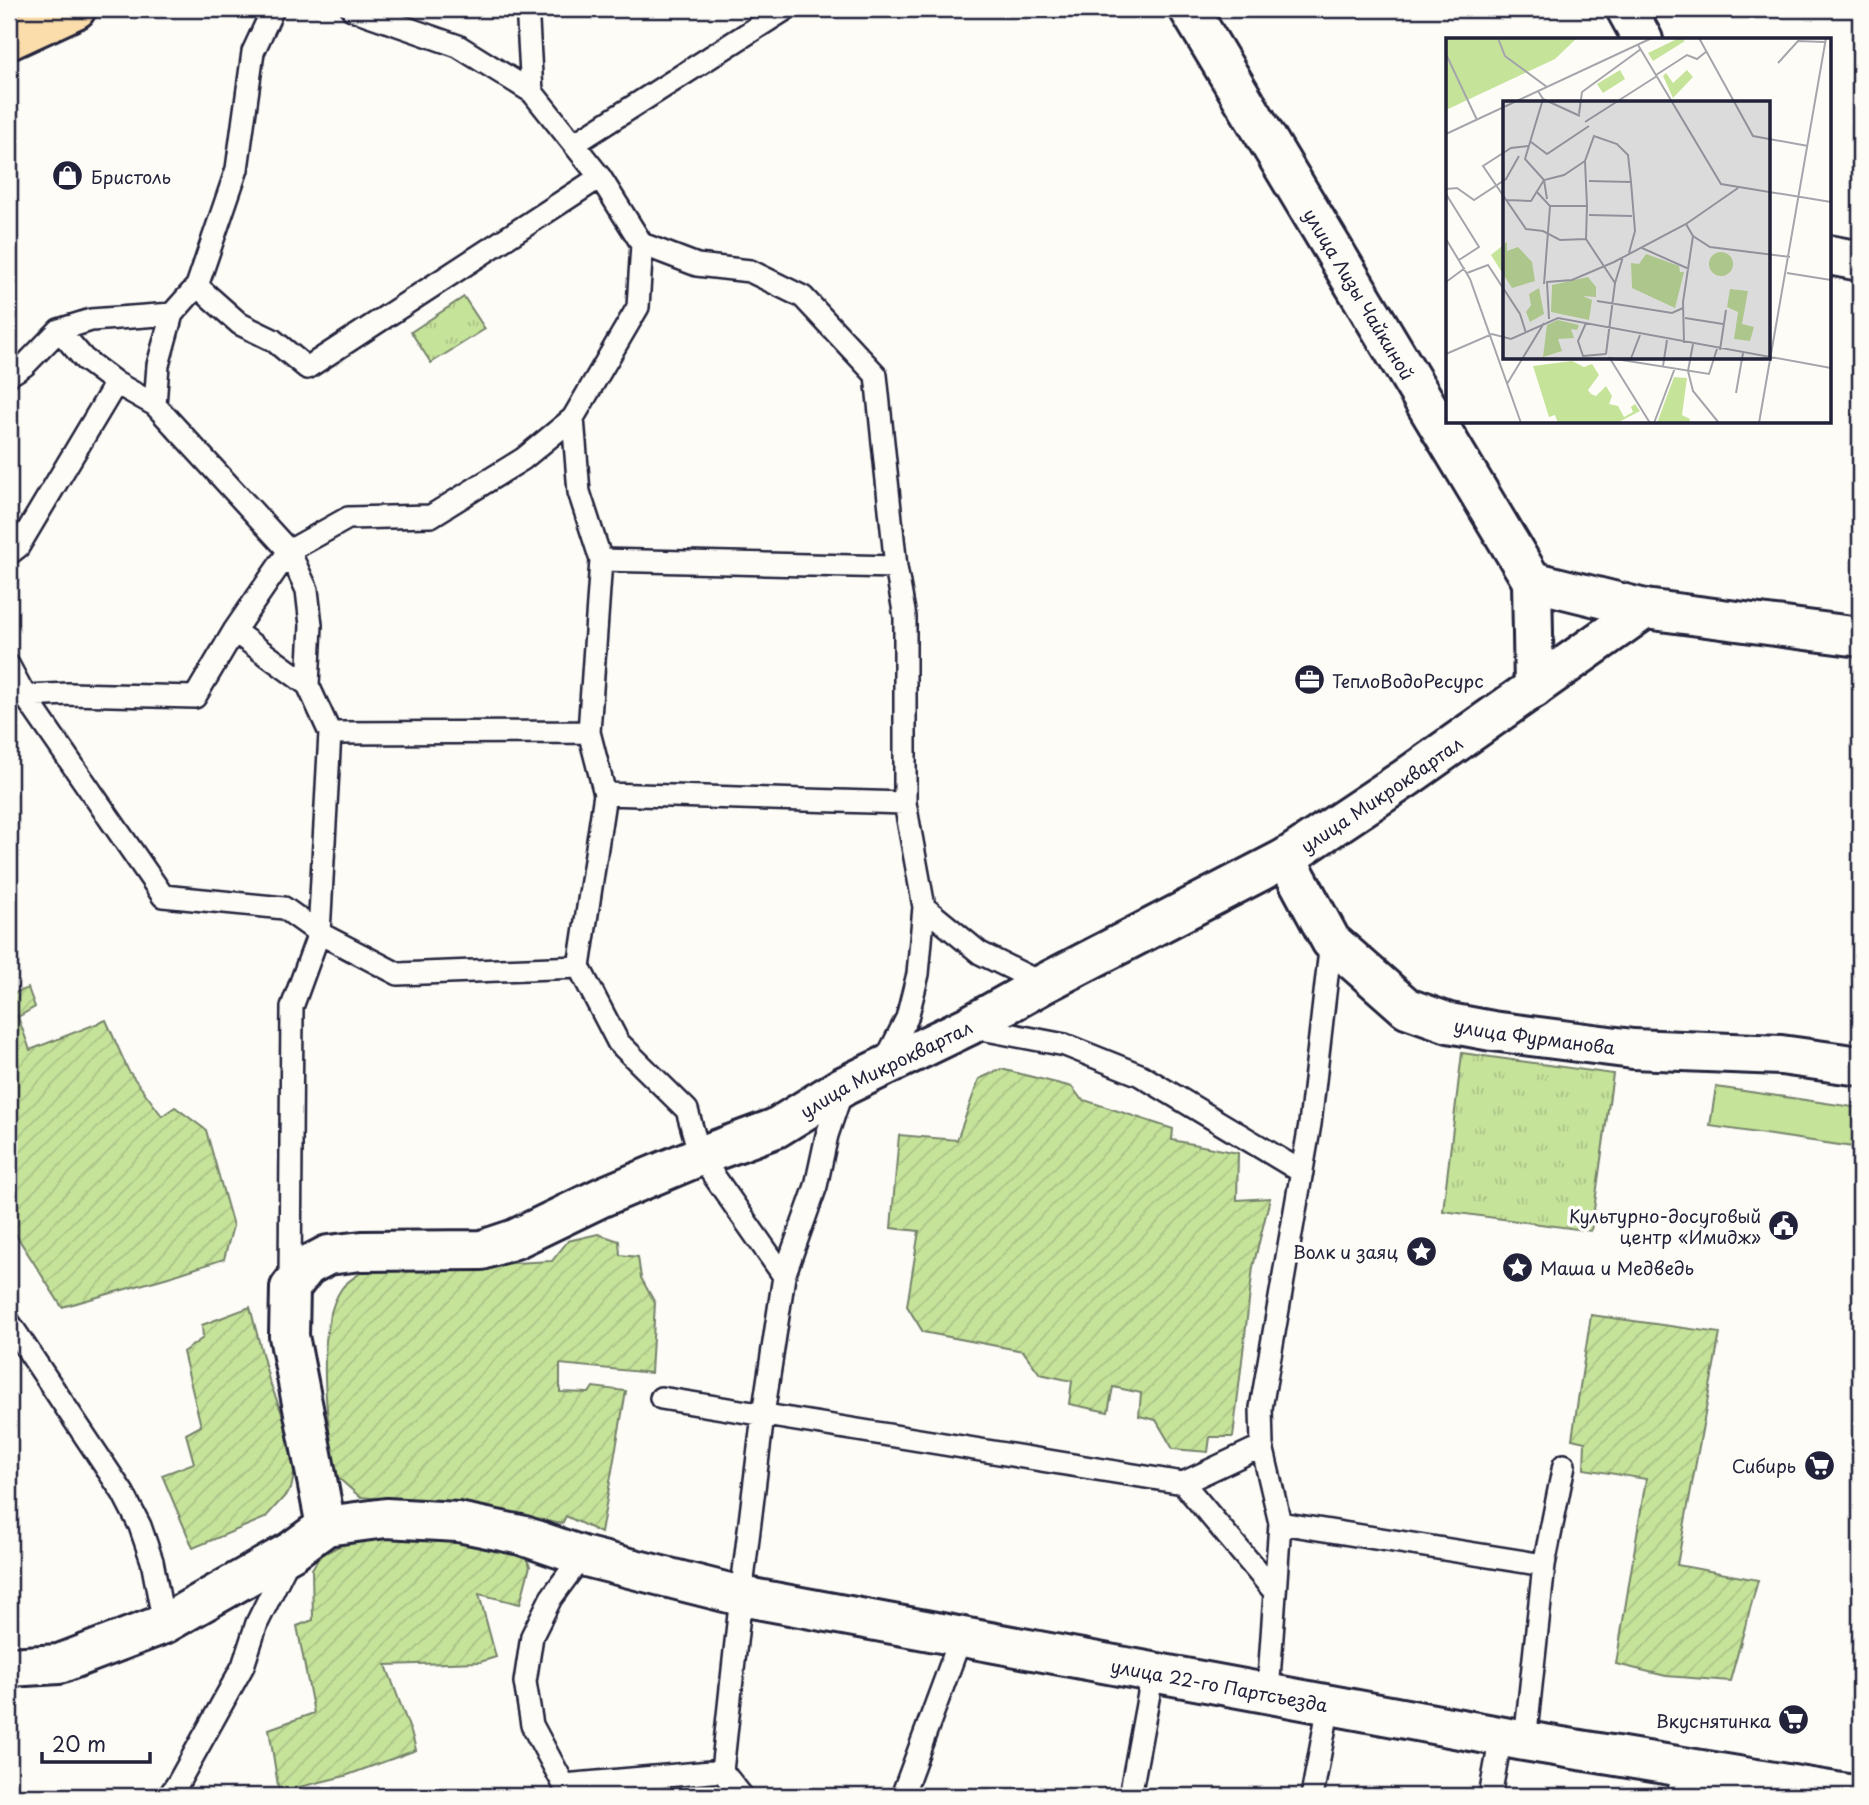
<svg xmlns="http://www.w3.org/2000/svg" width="1869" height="1805" font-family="'Playpen Sans',sans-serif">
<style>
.grass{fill:#c6e39a;stroke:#74826a;stroke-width:2}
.park{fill:url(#park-tufts);stroke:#74826a;stroke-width:2}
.garden{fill:url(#garden-furrows);stroke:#74826a;stroke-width:2}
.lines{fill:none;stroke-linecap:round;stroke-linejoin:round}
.lane-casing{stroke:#22223b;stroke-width:26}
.street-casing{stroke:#22223b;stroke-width:44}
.primary-casing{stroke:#22223b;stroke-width:44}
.lane{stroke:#fdfcf7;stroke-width:21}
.street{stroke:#fdfcf7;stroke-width:38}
.primary{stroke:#faddab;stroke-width:38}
.labels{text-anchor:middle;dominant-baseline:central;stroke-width:7;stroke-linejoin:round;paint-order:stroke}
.poi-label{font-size:18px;fill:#22223b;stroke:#fdfcf7;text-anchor:end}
.street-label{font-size:18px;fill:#22223b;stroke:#fdfcf7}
.inset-road{fill:none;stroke:#a5a5ac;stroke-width:2}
.view{fill:#22223b;fill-opacity:0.15;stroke:#22223b;stroke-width:3.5}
.inset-edge{fill:none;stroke:#22223b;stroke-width:3.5}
</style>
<defs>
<pattern id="park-tufts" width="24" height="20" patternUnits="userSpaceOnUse" patternTransform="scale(1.75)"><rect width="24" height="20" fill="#c6e39a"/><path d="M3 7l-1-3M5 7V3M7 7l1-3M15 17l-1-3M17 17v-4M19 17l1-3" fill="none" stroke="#aac286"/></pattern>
<pattern id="garden-furrows" width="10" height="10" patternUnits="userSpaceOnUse" patternTransform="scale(1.75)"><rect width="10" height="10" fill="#c6e39a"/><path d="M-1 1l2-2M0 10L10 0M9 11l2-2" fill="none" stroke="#aac286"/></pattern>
</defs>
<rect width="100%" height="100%" fill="#fdfcf7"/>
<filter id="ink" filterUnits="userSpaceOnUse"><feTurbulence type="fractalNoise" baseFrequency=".0143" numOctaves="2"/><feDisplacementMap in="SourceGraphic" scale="14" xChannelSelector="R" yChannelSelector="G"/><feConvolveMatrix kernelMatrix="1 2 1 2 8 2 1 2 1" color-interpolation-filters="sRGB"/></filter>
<g filter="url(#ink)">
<path class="grass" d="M 1716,1087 L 1860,1108 L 1860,1148 L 1710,1126 Z"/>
<path class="park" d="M 464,297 L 485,329 L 431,363 L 411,332 Z
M 1462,1053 L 1613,1074 L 1591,1231 L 1443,1211 Z"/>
<path class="garden" d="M 28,988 L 35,1007 L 18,1017 L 30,1050 L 106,1020 L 128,1070 L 162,1116 L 175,1107 L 206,1130 L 233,1226 L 224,1259 L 172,1276 L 62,1307 L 9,1224 L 9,995 Z
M 1001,1069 L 1072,1087 L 1081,1099 L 1173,1129 L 1172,1140 L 1238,1153 L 1237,1200 L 1270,1198 L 1253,1267 L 1233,1437 L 1210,1437 L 1208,1452 L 1173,1449 L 1156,1420 L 1139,1416 L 1141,1393 L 1113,1387 L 1108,1412 L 1069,1404 L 1072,1381 L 1040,1374 L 1023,1351 L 923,1332 L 907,1306 L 919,1231 L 891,1228 L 899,1135 L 957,1140 L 979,1079 Z
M 598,1234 L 619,1241 L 620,1255 L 638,1257 L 641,1278 L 655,1303 L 651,1373 L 560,1364 L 560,1392 L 589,1393 L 593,1387 L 626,1391 L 601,1533 L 566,1516 L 562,1524 L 468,1506 L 360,1497 L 335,1475 C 328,1426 313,1329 342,1288 C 347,1281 357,1276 363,1271 L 552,1261 L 568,1241 Z
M 250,1307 L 269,1380 L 293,1442 L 295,1469 L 291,1489 L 265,1518 L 193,1548 L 162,1475 L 194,1463 L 186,1434 L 201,1426 L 183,1352 L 203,1338 L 202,1325 Z
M 1591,1315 L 1720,1333 L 1677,1565 L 1758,1580 L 1730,1681 L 1666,1676 L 1616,1664 L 1646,1479 L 1584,1469 L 1585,1442 L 1572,1439 Z
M 389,1535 L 464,1539 L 522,1550 L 530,1566 L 520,1604 L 479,1594 L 496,1657 L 480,1662 L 386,1665 L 413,1738 L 416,1750 L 345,1776 L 279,1792 L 269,1729 L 314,1713 L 297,1626 L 313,1620 L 312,1569 L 320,1556 L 352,1539 Z"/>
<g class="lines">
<defs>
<path id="lane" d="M 273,9 L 253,52 L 237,169 L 197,286 L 172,314 L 158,365 L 155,405 L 289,551 L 307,590 L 311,625 L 308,685
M 352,9 L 458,46 L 532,92 L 600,177 L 642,244
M 529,9 L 528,22 L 532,92
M 574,144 L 786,9
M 197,286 L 240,324 L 273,340 L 307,368 L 600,177
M 59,330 L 84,359 L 116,383 L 155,405
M 9,375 L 25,365 L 59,330 L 91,320 L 172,314
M 9,554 L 18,547 L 116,383
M 234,631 L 308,685 L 330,733 L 319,933 L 292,1007 L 290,1283
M 9,666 L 25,696 L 163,896 L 284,908 L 319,933 L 398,974 L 579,967 L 605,794 L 589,732
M 25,696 L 69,694 L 195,697 L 234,631 L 289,551 L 348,518 L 431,516 L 523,459 L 573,418
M 330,733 L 589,732 L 601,560 L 579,492 L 573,418 L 638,307 L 642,244 L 697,265 L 750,271 L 803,297 L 876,375 L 896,567 L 601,560
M 605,794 L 905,803
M 924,907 L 980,953 L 1043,984
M 579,967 L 618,1042 L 687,1110 L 700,1156 L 784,1276
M 971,1027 L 1065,1045 L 1140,1075 L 1302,1172
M 884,1063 L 907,1018 L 918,974 L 924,907 L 905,803 L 905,617 L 896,567
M 9,1322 L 123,1493 L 140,1526 L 152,1561 L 164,1624
M 661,1398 L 1183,1483 L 1262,1446
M 1183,1483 L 1274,1591
M 1280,1523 L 1544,1565
M 582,1556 L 551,1598 L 532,1636 L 525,1682 L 532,1725 L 564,1785 L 722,1771
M 1268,1693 L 1280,1523 L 1262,1446 L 1261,1408 L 1310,1124 L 1331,941
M 1525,1741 L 1544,1565 L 1564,1465
M 722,1771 L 741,1596 L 763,1415 L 784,1276 L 816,1186 L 827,1135 L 843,1088
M 722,1771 L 742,1796
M 169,1796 L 178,1783 L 243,1666 L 257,1623 L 289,1558
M 902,1796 L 961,1637
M 1130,1796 L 1153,1672
M 1312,1796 L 1329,1705
M 1490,1796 L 1501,1736
M 1678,1796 L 1684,1768"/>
<g id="street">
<path id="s1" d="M 1189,9 L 1532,581 L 1645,609 L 1860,637"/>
<path d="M 1626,9 L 1643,40"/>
<path d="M 1829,255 L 1860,261"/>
<path d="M 1532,581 L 1534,688"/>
<path id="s2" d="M 1286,858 L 1331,941 L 1407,1008 L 1449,1023 L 1492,1031 L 1633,1049 L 1781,1055 L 1860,1066"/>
<path id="s3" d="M 326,1526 L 289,1336 L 290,1288 L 307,1266 L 328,1255 L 362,1251 L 482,1250 L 515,1239 L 602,1197 L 700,1156 L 776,1128 L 844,1086 L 968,1026 L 1043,984 L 1286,858 L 1406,778 L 1645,609"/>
<path id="s4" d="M 9,1667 L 59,1664 L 164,1624 L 292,1551 L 326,1526 L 386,1518 L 458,1522 L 521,1535 L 582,1556 L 741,1596 L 1525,1741 L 1860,1796"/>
</g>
<path id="primary" d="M 9,40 L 76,9"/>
</defs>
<use href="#lane" class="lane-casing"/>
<use href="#street" class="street-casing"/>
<use href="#primary" class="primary-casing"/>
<use href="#lane" class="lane"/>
<use href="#street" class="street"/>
<use href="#primary" class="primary"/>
</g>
</g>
<defs>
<symbol id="shop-disc" viewBox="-11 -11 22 22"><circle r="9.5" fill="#22223b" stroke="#fdfcf7"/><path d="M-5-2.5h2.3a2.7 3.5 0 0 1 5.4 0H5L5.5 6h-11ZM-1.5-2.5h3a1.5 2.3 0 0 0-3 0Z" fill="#fff"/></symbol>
<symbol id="office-disc" viewBox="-11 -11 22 22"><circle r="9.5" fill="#22223b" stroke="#fdfcf7"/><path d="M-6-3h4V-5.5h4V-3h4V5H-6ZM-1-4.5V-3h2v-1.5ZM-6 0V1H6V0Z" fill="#fff"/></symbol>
<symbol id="civic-disc" viewBox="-11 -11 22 22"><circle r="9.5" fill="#22223b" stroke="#fdfcf7"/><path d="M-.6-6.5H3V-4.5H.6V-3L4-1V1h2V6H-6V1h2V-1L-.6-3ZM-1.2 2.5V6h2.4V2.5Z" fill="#fff"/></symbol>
<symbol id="sight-disc" viewBox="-11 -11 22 22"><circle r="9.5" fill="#22223b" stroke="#fdfcf7"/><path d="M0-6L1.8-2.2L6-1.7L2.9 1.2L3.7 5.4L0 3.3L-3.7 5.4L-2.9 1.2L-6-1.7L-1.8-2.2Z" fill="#fff"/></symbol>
<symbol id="supermarket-disc" viewBox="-11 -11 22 22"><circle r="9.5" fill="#22223b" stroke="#fdfcf7"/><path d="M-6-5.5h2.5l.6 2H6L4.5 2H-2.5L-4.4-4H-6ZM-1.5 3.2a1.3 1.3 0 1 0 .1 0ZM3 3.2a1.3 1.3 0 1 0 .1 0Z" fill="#fff"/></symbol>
</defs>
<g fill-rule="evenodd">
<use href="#shop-disc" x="50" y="158" width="35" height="35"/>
<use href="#office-disc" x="1292" y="662" width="35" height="35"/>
<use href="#civic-disc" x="1766" y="1208" width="35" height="35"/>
<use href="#sight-disc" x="1404" y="1234" width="35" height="35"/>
<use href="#sight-disc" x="1500" y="1250" width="35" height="35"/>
<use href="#supermarket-disc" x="1802" y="1448" width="35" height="35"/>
<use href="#supermarket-disc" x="1776" y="1702" width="35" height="35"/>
</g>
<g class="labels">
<g class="poi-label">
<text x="91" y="176" text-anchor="start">Бристоль</text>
<text x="1332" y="680" text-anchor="start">ТеплоВодоРесурс</text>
<text x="1761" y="1215">Культурно-досуговый<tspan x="1761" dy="21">центр «Имидж»</tspan></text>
<text x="1398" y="1251">Волк и заяц</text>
<text x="1540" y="1267" text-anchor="start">Маша и Медведь</text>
<text x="1796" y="1465">Сибирь</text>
<text x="1771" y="1720">Вкуснятинка</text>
</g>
<g class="street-label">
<text stroke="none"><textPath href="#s1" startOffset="332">улица Лизы Чайкиной</textPath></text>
<text stroke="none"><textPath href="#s3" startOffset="1458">улица Микроквартал</textPath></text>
<text stroke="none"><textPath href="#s2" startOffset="327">улица Фурманова</textPath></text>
<text stroke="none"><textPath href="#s3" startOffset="891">улица Микроквартал</textPath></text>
<text stroke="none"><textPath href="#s4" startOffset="1264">улица 22-го Партсъезда</textPath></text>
</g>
</g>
<g transform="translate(1446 38)">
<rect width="385" height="385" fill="#fdfcf7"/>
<path d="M 0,0 L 131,0 L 109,21 L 0,72 Z" fill="#c6e39a"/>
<path d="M263 226a12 12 0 1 1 24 0a12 12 0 1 1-24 0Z" fill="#c6e39a"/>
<path d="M 233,0 L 239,3 L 207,23 L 202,15 ZM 174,32 L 179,41 L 157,55 L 151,46 ZM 241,32 L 247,39 L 227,60 L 217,38 L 220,35 L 227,45 ZM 61,204 L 61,213 L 72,209 L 86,224 L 89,243 L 66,250 L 45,217 ZM 200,216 L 233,228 L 234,234 L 238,234 L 229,270 L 186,250 L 185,225 L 193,226 ZM 142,239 L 150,249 L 150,259 L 137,258 L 146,262 L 143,282 L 105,274 L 106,247 ZM 93,250 L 98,276 L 84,284 L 80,274 L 85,267 L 83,256 ZM 284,251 L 302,253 L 296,286 L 308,289 L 304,303 L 288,301 L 292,274 L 281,269 ZM 112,282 L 133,287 L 131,292 L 125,291 L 128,300 L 112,301 L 116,313 L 97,319 L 101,287 ZM 126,323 L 138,329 L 146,326 L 153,337 L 142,352 L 145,356 L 150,358 L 160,348 L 166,358 L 163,366 L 172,368 L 178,379 L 187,374 L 185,369 L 189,366 L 194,373 L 171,385 L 112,385 L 109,377 L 103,379 L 87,328 ZM 228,339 L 241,340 L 236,377 L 244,381 L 243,385 L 211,385 Z" fill="#c6e39a"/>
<path class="inset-road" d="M 52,0 L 59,18 L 101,49M 253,0 L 307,98 L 362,108M 192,7 L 275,146 L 385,164M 0,16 L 31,82M 332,25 L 352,3 L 379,4M 210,37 L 241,17 L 251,21 L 261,13M 92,53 L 97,61 L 79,121 L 98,142 L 101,161M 97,61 L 134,78M 133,76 L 136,54 L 195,11M 139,84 L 211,38M 0,96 L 206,0M 85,104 L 101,116 L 143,88M 82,108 L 65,110 L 37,128 L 80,191 L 97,193 L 114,202 L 140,201 L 141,168M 0,151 L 11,150 L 28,162 L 60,141 L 73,118M 90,153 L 104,168 L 98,246M 0,156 L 33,209 L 13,222M 60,162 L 85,163 L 98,142 L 118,137 L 139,123M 104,168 L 141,168 L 139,123 L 148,98 L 171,106 L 182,117 L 185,144 L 143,143M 143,177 L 186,178M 240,186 L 247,198 L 264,209 L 344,219M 0,201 L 24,241 L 75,385M 140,201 L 169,245M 196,210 L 243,231M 183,215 L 189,193 L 185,144M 21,235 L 42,227 L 74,276 L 80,295M 341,235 L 385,242M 0,244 L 19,230M 151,263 L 226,275 L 237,270M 239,280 L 277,286M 103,281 L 101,244 L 126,242 L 168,224 L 240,186 L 292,150M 140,285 L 132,303 L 137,318 L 160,316M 238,305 L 237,264 L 247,198M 247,306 L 242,333 L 247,353 L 273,385M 274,312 L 280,272M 0,316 L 46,296 L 65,301 L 112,280 L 385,330M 160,316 L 169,245 L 177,219M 163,319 L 204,385M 163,320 L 263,336 L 271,311M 184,323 L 194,297M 217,328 L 221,302M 61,346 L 98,285M 290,355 L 297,315M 208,385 L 229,330M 313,385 L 380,0"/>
<path class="view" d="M 57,63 L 324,63 L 324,321 L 57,321 Z"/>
<rect width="385" height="385" class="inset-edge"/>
</g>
<rect width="1869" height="1805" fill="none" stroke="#fdfcf7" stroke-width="35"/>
<rect x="18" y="18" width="1834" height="1770" fill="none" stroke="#22223b" stroke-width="2.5" filter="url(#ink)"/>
<path d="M42 1752v10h108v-10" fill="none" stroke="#22223b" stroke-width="3.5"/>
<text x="52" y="1752" font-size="21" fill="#22223b" stroke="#fdfcf7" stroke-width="5" paint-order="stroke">20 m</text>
</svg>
